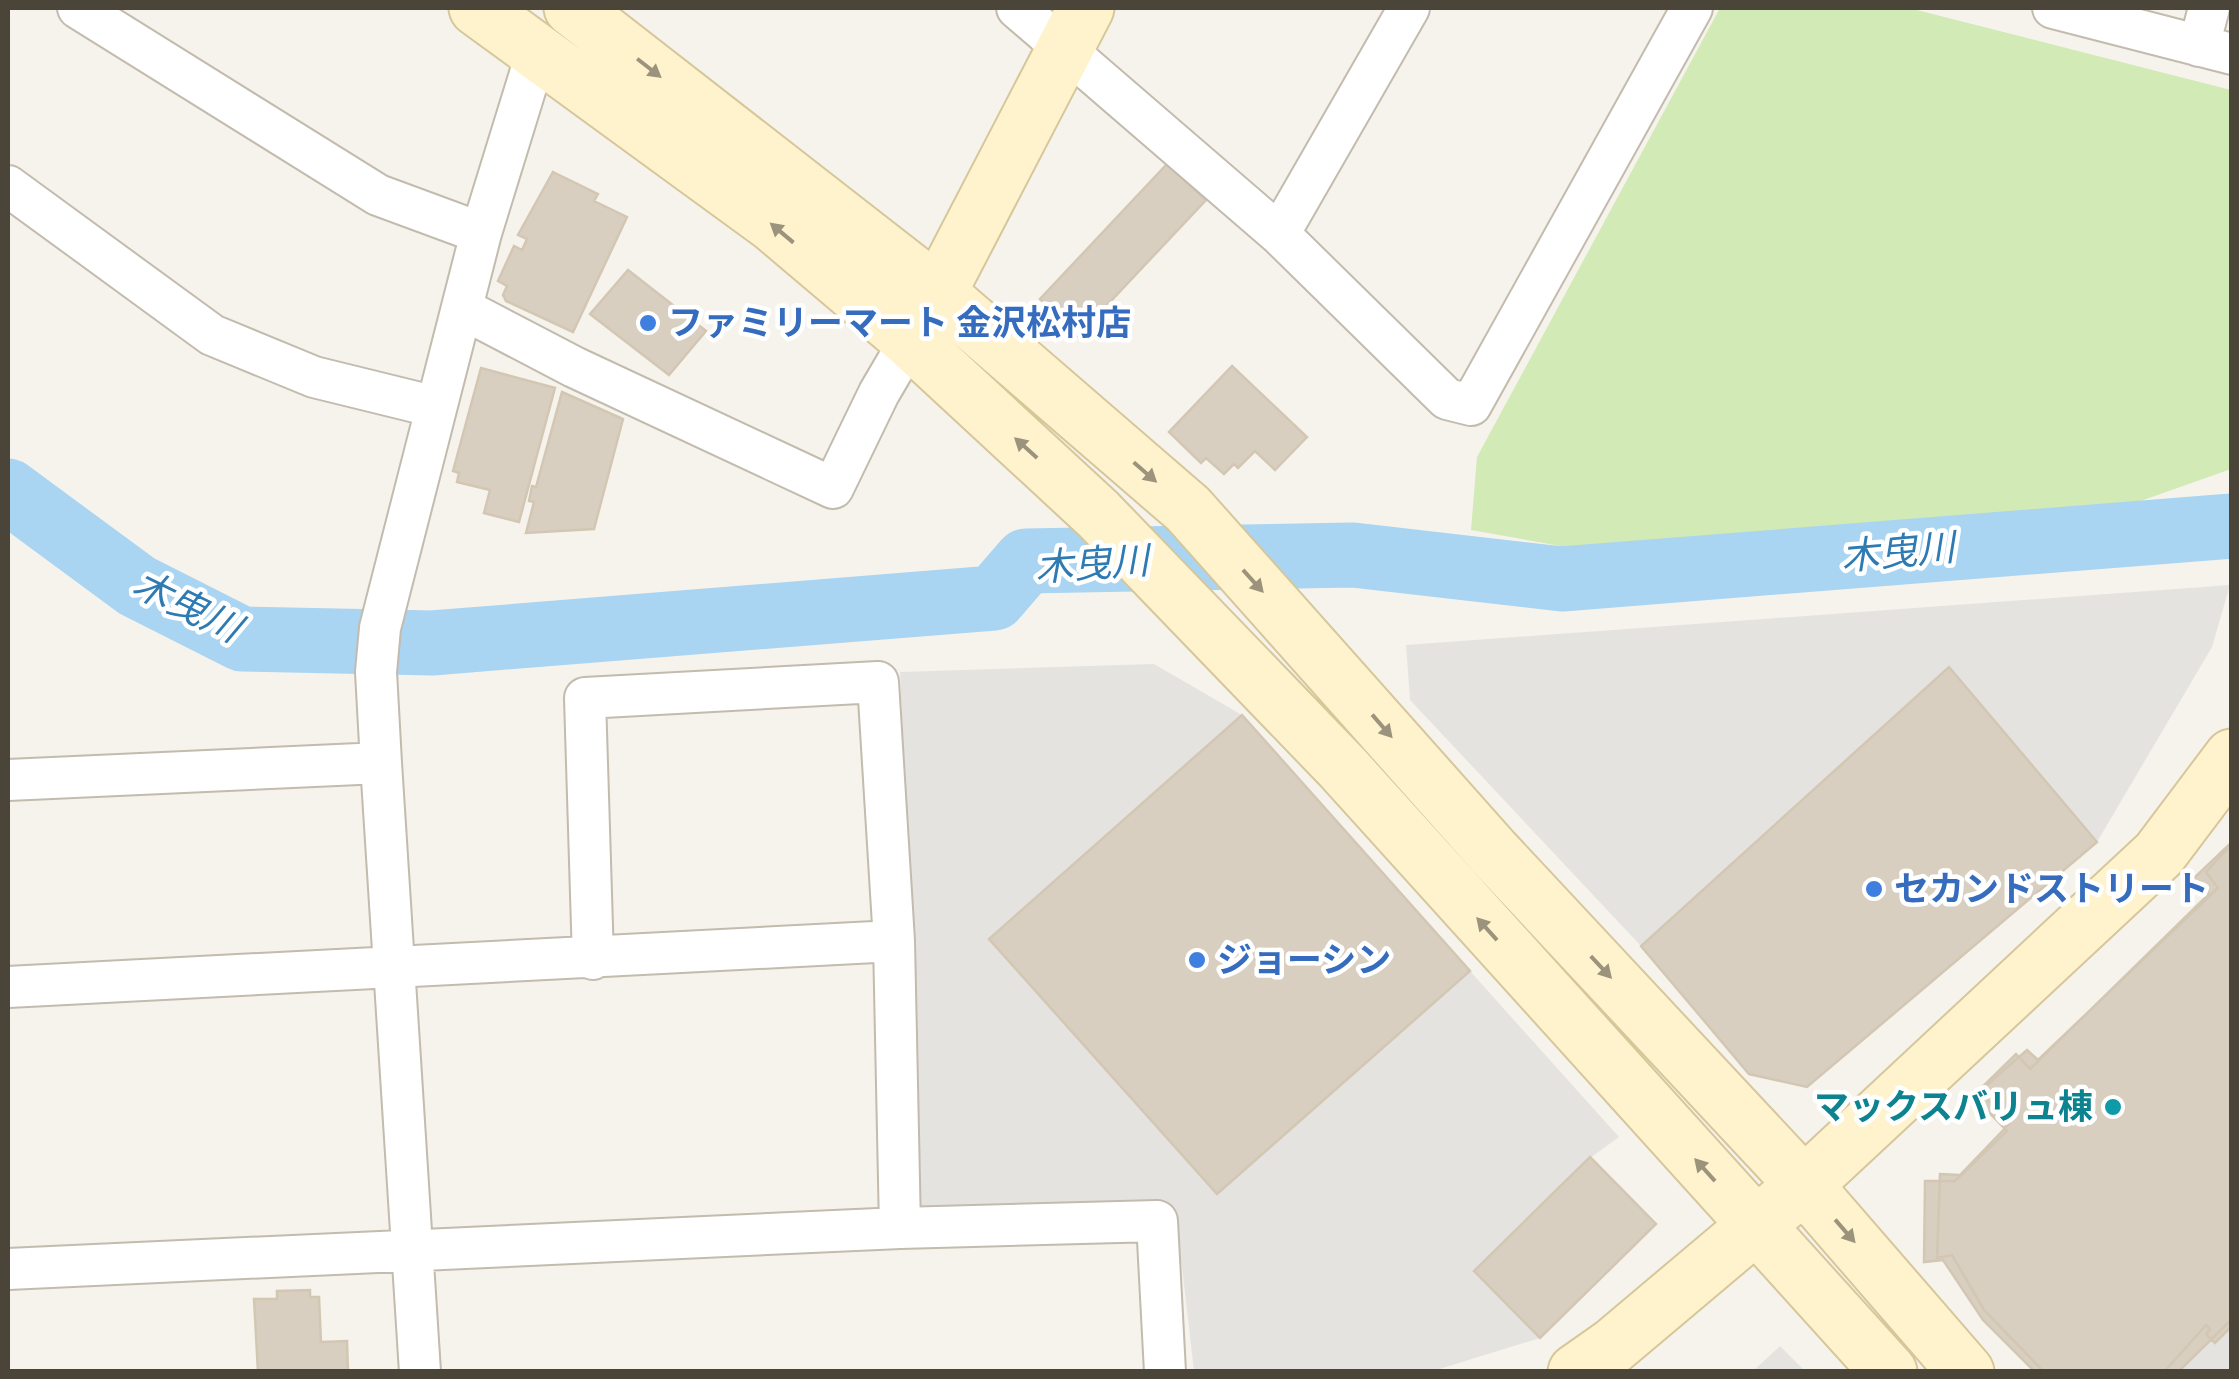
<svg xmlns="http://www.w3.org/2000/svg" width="2239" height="1379" font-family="'DM Sans','Noto Sans JP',sans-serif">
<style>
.green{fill:#d2eab5}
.parking{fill:#e5e3e0}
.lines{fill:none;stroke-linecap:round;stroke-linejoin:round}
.river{stroke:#a9d4f2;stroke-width:65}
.building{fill:#d8cfc1;stroke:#d3c7b4;stroke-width:2.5}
.street-casing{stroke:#c2bbae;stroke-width:44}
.secondary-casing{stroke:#d6c79b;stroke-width:59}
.street{stroke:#fff;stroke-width:40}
.secondary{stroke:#fff3cd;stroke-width:55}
.oneway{fill:#9c937c}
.shop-dot{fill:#3f7fe0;stroke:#fff;stroke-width:4}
.culture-dot{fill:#0f9aa8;stroke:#fff;stroke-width:4}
.labels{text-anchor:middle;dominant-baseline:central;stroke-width:9;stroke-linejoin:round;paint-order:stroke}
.shop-label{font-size:35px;font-weight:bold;fill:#366cbe;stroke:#fff;text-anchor:start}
.culture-label{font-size:35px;font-weight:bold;fill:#0d838f;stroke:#fff;text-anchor:end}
.water-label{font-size:38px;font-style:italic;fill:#2e7ab2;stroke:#fff}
</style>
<rect width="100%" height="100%" fill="#f6f3ec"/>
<path class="green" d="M 1720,8 L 1909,8 L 2231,90 L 2231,469 L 2087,520 L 1577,549 L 1471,530 L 1477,457 Z"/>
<path class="parking" d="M 2230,585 L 2212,647 L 2097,842 L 1641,946 L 1410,700 L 1406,645 Z
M 1154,664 L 1242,715 L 990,939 L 1217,1194 L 1470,971 L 1619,1137 L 1590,1158 L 1475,1271 L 1540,1338 L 1433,1371 L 1194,1371 L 1175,1207 L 921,1210 L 900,672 Z
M 2231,1319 L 2231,1371 L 2178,1371 Z
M 1780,1346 L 1805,1371 L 1753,1371 Z"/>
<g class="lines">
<path class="river" d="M 8,491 L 137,586 L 242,639 L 432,643 L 994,598 L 1026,561 L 1353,555 L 1562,579 L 2232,526"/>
</g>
<path class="building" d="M 1167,164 L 1206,200 L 1078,336 L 1040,299 Z
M 553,172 L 598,194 L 594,201 L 627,217 L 573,332 L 506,301 L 503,295 L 507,286 L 498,281 L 514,246 L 522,250 L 527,239 L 518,235 Z
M 628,270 L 706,331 L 669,375 L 590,314 Z
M 1232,366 L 1307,437 L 1275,470 L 1255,451 L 1238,468 L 1234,464 L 1224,474 L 1206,458 L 1201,463 L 1169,432 Z
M 481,368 L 555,388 L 519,522 L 484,513 L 490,490 L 457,482 L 459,473 L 453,471 Z
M 562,392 L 623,419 L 594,529 L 526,533 L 534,502 L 529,501 L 532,486 L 536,487 Z
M 1949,667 L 2097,842 L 1807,1087 L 1749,1074 L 1641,946 Z
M 1242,715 L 1470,971 L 1217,1194 L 989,939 Z
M 2232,842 L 2232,1326 L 2215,1343 L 2206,1334 L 2210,1329 L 2206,1325 L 2164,1372 L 2035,1372 L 1983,1320 L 1943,1260 L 1924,1262 L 1925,1181 L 1955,1181 L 2007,1131 L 1973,1096 L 2016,1054 L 2030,1069 L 2209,894 L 2194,878 Z
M 2232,844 L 2232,1319 L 2178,1372 L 2044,1372 L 1984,1310 L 1952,1255 L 1937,1258 L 1940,1174 L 1960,1175 L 2009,1124 L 1980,1091 L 2027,1050 L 2038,1060 L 2218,888 L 2206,872 Z
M 1590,1157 L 1656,1224 L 1540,1338 L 1474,1271 Z
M 310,1290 L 310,1297 L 319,1297 L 321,1342 L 347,1341 L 348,1372 L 258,1372 L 254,1299 L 277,1299 L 277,1291 Z"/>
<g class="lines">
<defs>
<path id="street" d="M 78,8 L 378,195 L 481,233
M 1017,8 L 1279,234 L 1447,399 L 1471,405 L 1692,8
M 2053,8 L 2232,54
M 2199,46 L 2209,8
M 8,186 L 212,335 L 314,377 L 436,407
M 1279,234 L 1409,8
M 463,309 L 574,367 L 833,488 L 879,393 L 923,318
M 8,780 L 381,763
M 593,959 L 585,698 L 878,682 L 894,941
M 8,987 L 894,941 L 900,1228 L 1157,1221 L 1165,1372
M 8,1269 L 900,1228
M 420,1372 L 381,763 L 376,672 L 380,628 L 481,233 L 538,48"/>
<path id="secondary" d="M 477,8 L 773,224 L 910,340 L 1098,514 L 1342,767 L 1889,1372
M 572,8 L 938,293 L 1188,509 L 1494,853 L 1804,1185 L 1966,1372
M 938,293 L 1086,8
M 1576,1372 L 1613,1346 L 1804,1185 L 2159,854 L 2232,757"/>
</defs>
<use href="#street" class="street-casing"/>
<use href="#secondary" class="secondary-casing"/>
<use href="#street" class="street"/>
<use href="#secondary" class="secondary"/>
</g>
<defs><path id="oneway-solid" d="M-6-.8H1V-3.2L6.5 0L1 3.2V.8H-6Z" transform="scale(2.5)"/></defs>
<g class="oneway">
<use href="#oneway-solid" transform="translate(649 68) rotate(38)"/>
<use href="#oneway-solid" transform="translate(782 233) rotate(-140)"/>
<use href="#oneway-solid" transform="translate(1026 448) rotate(-138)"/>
<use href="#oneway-solid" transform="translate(1145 472) rotate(41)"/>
<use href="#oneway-solid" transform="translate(1253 581) rotate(48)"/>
<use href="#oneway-solid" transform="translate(1382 726) rotate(49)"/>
<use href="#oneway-solid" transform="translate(1487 929) rotate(-132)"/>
<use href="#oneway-solid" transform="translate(1601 967) rotate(47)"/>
<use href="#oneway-solid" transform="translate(1705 1170) rotate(-132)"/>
<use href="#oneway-solid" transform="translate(1845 1231) rotate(49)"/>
</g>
<g class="shop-dot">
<circle cx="648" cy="323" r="10"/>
<circle cx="1874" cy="889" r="10"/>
<circle cx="1197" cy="960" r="10"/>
</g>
<circle class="culture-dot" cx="2113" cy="1107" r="10"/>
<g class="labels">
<g class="shop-label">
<text x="668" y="323">ファミリーマート 金沢松村店</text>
<text x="1894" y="889">セカンドストリート</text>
<text x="1217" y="960">ジョーシン</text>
</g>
<g class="culture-label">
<text x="2093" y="1107">マックスバリュ棟</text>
</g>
<g class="water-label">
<text transform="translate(1898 552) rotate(-5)">木曳川</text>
<text transform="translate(1092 564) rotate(-4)">木曳川</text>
<text transform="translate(187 606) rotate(26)">木曳川</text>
</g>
</g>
<rect width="2239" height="1379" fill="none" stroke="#4b4439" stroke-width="20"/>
</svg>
